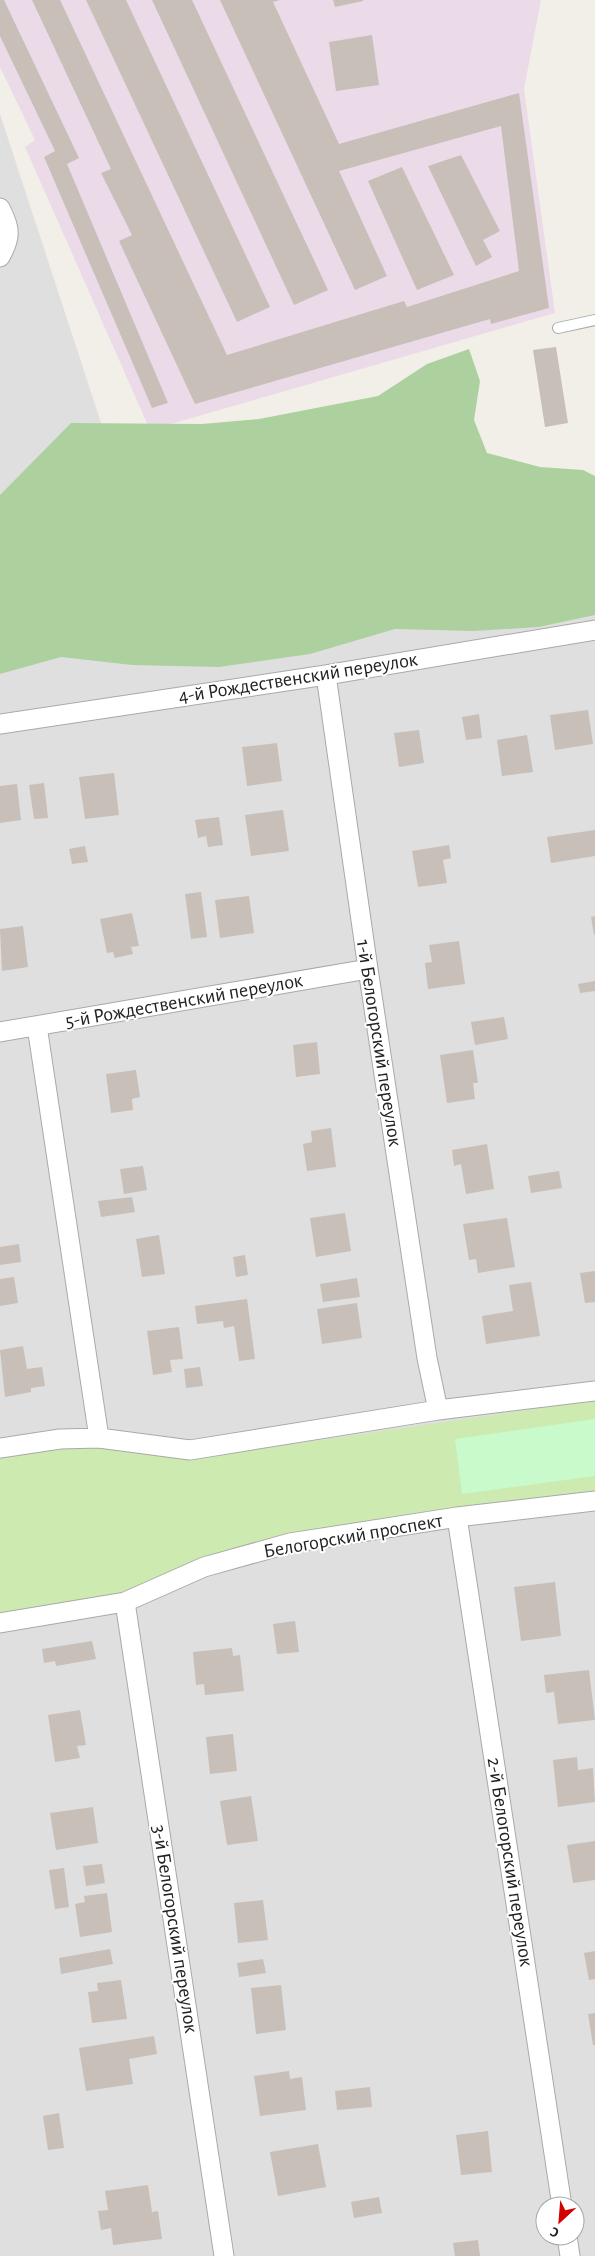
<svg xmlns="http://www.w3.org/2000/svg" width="595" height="2256" font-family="'Alegreya Sans',sans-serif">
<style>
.residential{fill:#e0dfdf;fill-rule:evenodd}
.industrial{fill:#ebdbe8}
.grass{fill:#cdebb0}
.forest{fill:#add19e}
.park{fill:#c8facc}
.building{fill:#c7bfb8}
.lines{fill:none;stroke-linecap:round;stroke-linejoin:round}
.service-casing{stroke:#a9a9a9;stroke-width:12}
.minor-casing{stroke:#a9a9a9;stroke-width:21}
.service{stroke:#fff;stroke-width:10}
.minor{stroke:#fff;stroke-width:19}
.labels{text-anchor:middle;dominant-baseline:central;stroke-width:4;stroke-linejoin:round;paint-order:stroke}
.street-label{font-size:20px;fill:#222;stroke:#fff}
</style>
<rect width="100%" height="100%" fill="#f2efe9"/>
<path class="residential" d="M 0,114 L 106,438 L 595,534 L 595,2256 L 0,2256 ZM 545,2206 L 575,2206 L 575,2236 L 545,2236 Z"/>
<path class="industrial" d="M 0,0 L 541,0 L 524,89 L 555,313 L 150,430 L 25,147 L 35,140 L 0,67 Z"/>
<path class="grass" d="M 595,1400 L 595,1494 L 270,1541 L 118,1596 L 0,1614 L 0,1455 L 71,1443 L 179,1457 L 218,1455 Z"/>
<path class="forest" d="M 469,349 L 480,381 L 474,420 L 487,453 L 540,467 L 583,470 L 595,476 L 595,615 L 539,627 L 473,631 L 395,629 L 310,654 L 219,667 L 132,665 L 61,657 L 0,674 L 0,495 L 71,423 L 202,424 L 259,419 L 378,396 L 427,364 Z"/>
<path class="park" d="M 595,1419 L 595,1476 L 462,1494 L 455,1439 Z"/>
<path class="building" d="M 0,0 L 4,0 L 79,158 L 67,164 L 168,403 L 152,408 L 44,157 L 55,151 L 0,36 Z
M 32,0 L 60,0 L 227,355 L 404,301 L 407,307 L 519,271 L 501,126 L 339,171 L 387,276 L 355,290 L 220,0 L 280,0 L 273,2 L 339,144 L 519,93 L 549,308 L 491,324 L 490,319 L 195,404 L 119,241 L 132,235 L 101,173 L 111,169 Z
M 86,0 L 126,0 L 270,307 L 237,322 Z
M 152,0 L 192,0 L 328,290 L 294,305 Z
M 333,0 L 363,0 L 363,1 L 335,7 Z
M 372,35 L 379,85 L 336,91 L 329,42 Z
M 461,155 L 500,231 L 483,240 L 492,257 L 476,266 L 428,166 Z
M 402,167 L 454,275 L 417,290 L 368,181 Z
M 556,347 L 568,423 L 545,427 L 533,350 Z
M 588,710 L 593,744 L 555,750 L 550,715 Z
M 479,714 L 482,738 L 466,740 L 462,717 Z
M 419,730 L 424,763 L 399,767 L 394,733 Z
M 527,735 L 533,772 L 502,776 L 497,740 Z
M 277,743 L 282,781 L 247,786 L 242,747 Z
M 114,773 L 119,815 L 85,819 L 79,777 Z
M 44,783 L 48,818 L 34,819 L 29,785 Z
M 17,784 L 21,820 L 0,823 L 0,786 Z
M 283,810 L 289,851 L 251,856 L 245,815 Z
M 219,817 L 223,845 L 208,847 L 206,836 L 198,838 L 195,820 Z
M 595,830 L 595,856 L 551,863 L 547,837 Z
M 449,845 L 451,858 L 443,860 L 447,883 L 418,887 L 412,851 Z
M 85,846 L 88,862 L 72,864 L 69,849 Z
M 201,892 L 207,937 L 191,939 L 185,894 Z
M 249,896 L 254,933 L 220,938 L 215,900 Z
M 132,913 L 139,946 L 131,947 L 133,954 L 115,958 L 113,952 L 107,953 L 100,919 Z
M 595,916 L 595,935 L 594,935 L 591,917 Z
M 23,926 L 28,967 L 2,971 L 0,929 Z
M 459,941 L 465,984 L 428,989 L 425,963 L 432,962 L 429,945 Z
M 595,981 L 595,991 L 580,993 L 578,984 Z
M 504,1017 L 508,1039 L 475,1045 L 471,1022 Z
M 317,1042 L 320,1074 L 296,1077 L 293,1045 Z
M 473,1050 L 478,1083 L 473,1083 L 475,1099 L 447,1103 L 440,1055 Z
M 136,1070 L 140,1097 L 132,1099 L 133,1110 L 111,1113 L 106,1074 Z
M 331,1128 L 336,1167 L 307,1171 L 303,1144 L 312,1142 L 311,1131 Z
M 487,1144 L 494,1189 L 466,1194 L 461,1164 L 454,1166 L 452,1150 Z
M 143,1166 L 147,1190 L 124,1194 L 120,1169 Z
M 559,1171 L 562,1188 L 531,1193 L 528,1176 Z
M 132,1197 L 135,1212 L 101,1217 L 98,1201 Z
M 345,1213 L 351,1251 L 316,1257 L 310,1218 Z
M 507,1218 L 515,1267 L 478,1273 L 476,1259 L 469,1260 L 463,1224 Z
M 159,1235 L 165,1274 L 142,1277 L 136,1239 Z
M 19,1244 L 21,1262 L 0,1265 L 0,1247 Z
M 245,1255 L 248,1275 L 236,1277 L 233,1257 Z
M 595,1271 L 595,1302 L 585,1303 L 580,1273 Z
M 14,1277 L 18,1303 L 0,1306 L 0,1279 Z
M 357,1278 L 360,1297 L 323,1302 L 320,1284 Z
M 531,1282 L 540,1336 L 486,1344 L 482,1316 L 513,1311 L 509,1285 Z
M 247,1299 L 255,1359 L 239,1361 L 234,1326 L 224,1328 L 223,1321 L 197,1324 L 195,1306 Z
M 357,1303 L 362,1338 L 322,1344 L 317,1309 Z
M 179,1327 L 183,1359 L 170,1360 L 172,1372 L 153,1375 L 147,1331 Z
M 23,1346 L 27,1369 L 42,1367 L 45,1386 L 31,1388 L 31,1392 L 5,1397 L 0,1350 Z
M 200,1367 L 203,1386 L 186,1388 L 184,1369 Z
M 555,1582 L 561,1636 L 521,1641 L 514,1587 Z
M 295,1621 L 299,1652 L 277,1654 L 273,1624 Z
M 92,1641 L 96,1659 L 56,1666 L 55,1661 L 44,1663 L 42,1649 Z
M 232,1648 L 233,1656 L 240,1655 L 244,1691 L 205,1695 L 204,1684 L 196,1685 L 193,1652 Z
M 589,1670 L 595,1720 L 558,1724 L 554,1692 L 546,1693 L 544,1675 Z
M 80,1710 L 86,1745 L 77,1746 L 80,1758 L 55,1762 L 48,1715 Z
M 233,1734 L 237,1771 L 210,1774 L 206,1737 Z
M 577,1757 L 578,1770 L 593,1768 L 595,1802 L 558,1807 L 553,1760 Z
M 251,1796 L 258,1841 L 227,1845 L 220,1801 Z
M 93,1807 L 98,1843 L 56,1850 L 50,1813 Z
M 595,1841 L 595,1880 L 573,1883 L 567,1845 Z
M 102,1864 L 105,1883 L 86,1886 L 83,1866 Z
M 64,1868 L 69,1907 L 55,1909 L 49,1870 Z
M 107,1893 L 112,1932 L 80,1937 L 75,1904 L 85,1902 L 84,1896 Z
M 263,1900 L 268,1940 L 238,1943 L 234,1903 Z
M 110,1949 L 113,1964 L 61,1974 L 59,1958 Z
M 595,1951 L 595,1979 L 589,1980 L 584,1953 Z
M 263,1959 L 266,1973 L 239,1977 L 237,1963 Z
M 121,1980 L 127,2019 L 92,2023 L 88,1992 L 98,1991 L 97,1983 Z
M 281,1985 L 286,2030 L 256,2034 L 251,1988 Z
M 595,2013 L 595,2045 L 593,2045 L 588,2014 Z
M 154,2036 L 157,2054 L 129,2059 L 133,2084 L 86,2091 L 79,2048 Z
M 289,2071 L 290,2079 L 302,2077 L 306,2110 L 260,2116 L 254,2076 Z
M 370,2087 L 372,2107 L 337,2110 L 335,2091 Z
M 59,2113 L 64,2148 L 48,2150 L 43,2116 Z
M 488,2131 L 492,2172 L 461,2175 L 456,2135 Z
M 318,2144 L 326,2187 L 278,2196 L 270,2152 Z
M 148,2185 L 152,2212 L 158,2211 L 162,2239 L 113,2245 L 111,2228 L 101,2230 L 98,2211 L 108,2210 L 105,2191 Z
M 379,2197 L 382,2213 L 354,2218 L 351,2202 Z
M 478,2240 L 480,2256 L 455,2256 L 453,2243 Z"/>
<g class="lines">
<defs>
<path id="service" d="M 558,328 L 595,320"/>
<path id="minor" d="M 0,208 C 11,229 11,237 0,257
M 326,675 L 368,969 L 427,1358 L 438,1410
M 0,724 L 326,675 L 595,630
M 37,1026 L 99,1438
M 0,1032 L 368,969
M 0,1448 L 60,1439 L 99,1438 L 190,1450 L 438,1410 L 595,1391
M 457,1517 L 562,2206
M 125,1602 L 224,2256
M 0,1623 L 125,1602 L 204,1567 L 290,1543 L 457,1517 L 595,1501
M 567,2236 L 570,2256"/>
</defs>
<use href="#service" class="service-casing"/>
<use href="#minor" class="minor-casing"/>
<use href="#service" class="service"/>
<use href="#minor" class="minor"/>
</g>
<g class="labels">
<g class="street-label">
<text transform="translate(298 678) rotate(-9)">4-й Рождественский переулок</text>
<text transform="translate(184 1001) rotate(-10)">5-й Рождественский переулок</text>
<text transform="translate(379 1043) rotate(81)">1-й Белогорский переулок</text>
<text transform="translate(353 1536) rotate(-10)">Белогорский проспект</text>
<text transform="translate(510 1862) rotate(81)">2-й Белогорский переулок</text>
<text transform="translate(175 1929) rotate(81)">3-й Белогорский переулок</text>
</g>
</g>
<g transform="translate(560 2221) rotate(206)"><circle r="24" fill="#ffffff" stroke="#a7a7a7"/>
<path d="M0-4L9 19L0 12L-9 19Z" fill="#d40000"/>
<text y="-8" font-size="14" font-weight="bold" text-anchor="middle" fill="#222222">С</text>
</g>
</svg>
